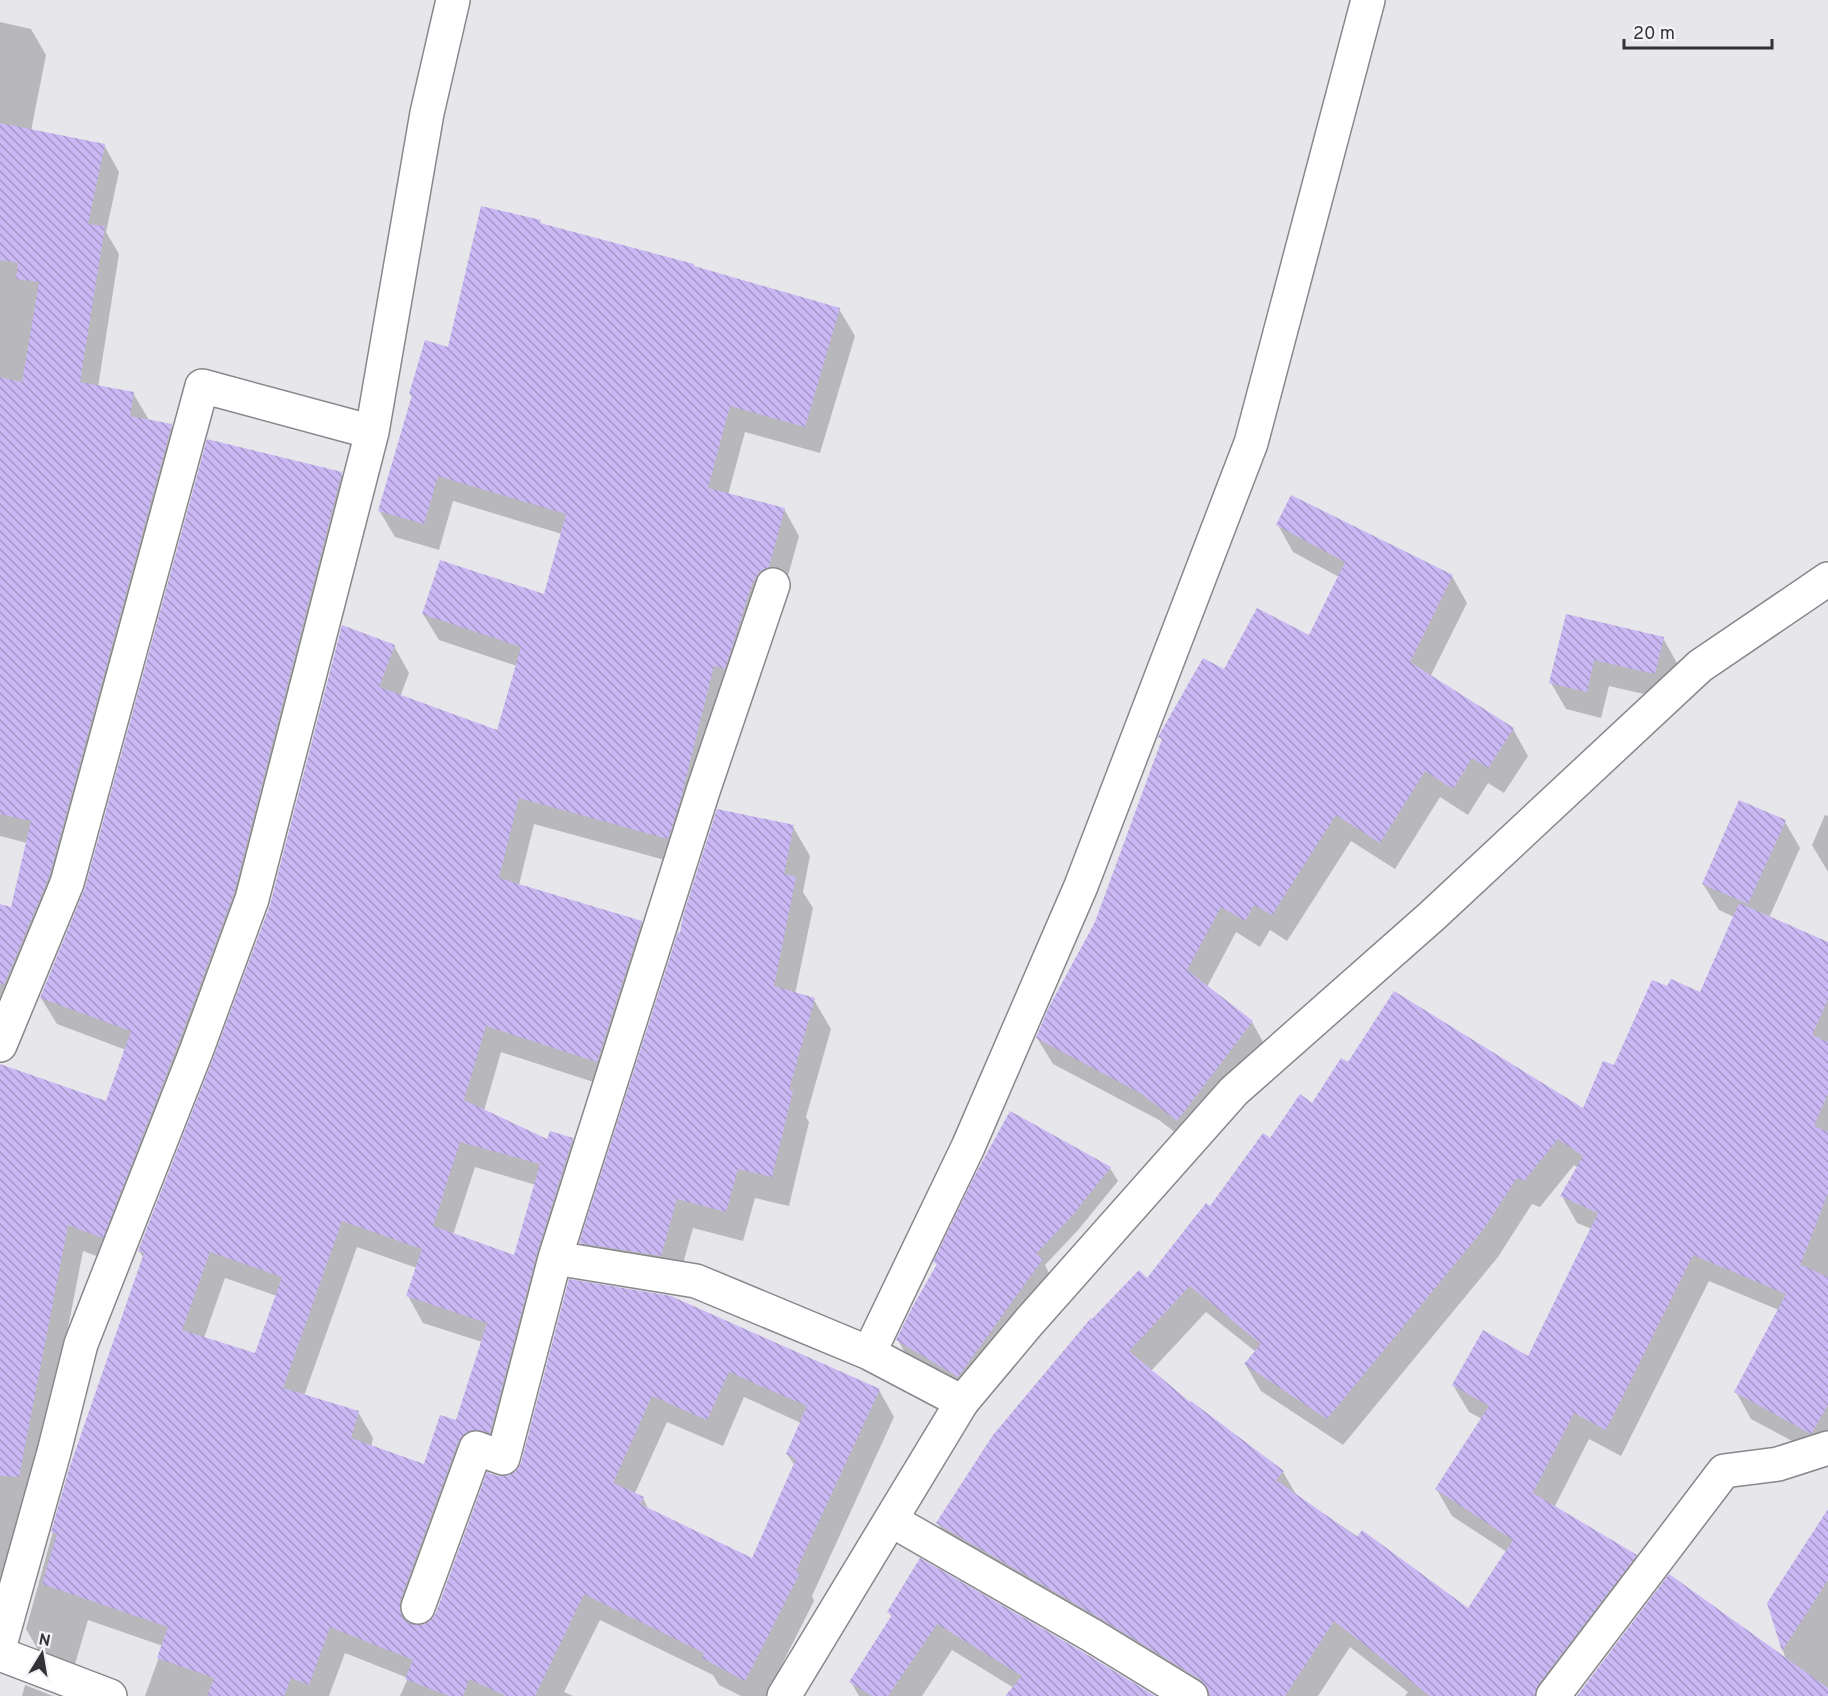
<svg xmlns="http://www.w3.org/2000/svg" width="1828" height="1696" font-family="Overpass,sans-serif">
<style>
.shadow{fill:#0003;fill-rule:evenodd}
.building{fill:url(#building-back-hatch);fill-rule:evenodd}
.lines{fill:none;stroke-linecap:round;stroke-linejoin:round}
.street-casing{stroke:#88878c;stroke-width:36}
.secondary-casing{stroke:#88878c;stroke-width:36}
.street{stroke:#fff;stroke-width:33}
.secondary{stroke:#fff;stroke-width:33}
</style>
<defs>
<pattern id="building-back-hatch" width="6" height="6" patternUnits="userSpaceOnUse" patternTransform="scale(1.5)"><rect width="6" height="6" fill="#c9b8f4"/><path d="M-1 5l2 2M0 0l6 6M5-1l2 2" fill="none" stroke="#a496c6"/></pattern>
</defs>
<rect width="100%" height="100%" fill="#e7e6eb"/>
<path class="shadow" d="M 0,22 L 31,29 L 46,55 L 31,131 L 104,145 L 119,172 L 106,232 L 119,254 L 98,387 L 133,393 L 149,420 L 171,426 L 187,452 L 64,904 L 0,1004 L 0,917 L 12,909 L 27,843 L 0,836 Z
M 540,222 L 542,225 L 839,309 L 855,336 L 820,453 L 745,432 L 728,495 L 784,509 L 799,536 L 783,594 L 683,865 L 534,824 L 519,885 L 641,922 L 656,949 L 612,1088 L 501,1052 L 484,1111 L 548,1141 L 572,1139 L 588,1166 L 505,1459 L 473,1469 L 415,1626 L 422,1627 L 431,1622 L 437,1614 L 497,1477 L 508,1478 L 517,1472 L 522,1464 L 570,1281 L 879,1390 L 894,1417 L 812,1596 L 814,1601 L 766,1696 L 741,1696 L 719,1685 L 713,1675 L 600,1620 L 564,1692 L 573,1696 L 400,1696 L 408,1678 L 345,1653 L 329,1696 L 145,1696 L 163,1646 L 88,1620 L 75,1664 L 41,1655 L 26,1629 L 70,1470 L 144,1259 L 139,1251 L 394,646 L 409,673 L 400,697 L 498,732 L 517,666 L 439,640 L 423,614 L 545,596 L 562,534 L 453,501 L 439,550 L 395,537 L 379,510 L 413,397 L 410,394 L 449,348 ZM 475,1167 L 536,1185 L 515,1257 L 453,1235 ZM 357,1247 L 417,1268 L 408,1296 L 423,1323 L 482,1342 L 457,1422 L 425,1466 L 371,1447 L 373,1438 L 358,1412 L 304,1396 ZM 225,1278 L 277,1296 L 256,1355 L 204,1338 ZM 744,1397 L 801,1423 L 787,1454 L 795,1466 L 753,1560 L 649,1510 L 643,1498 L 635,1493 L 667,1422 L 723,1446 Z
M 341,474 L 357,500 L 249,921 L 118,1264 L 83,1251 L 25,1549 L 0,1645 L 0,1066 L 107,1103 L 126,1050 L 57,1024 L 41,998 Z
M 1278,525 L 1452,576 L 1467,603 L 1430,677 L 1513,729 L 1528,756 L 1504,793 L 1488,783 L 1468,815 L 1440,797 L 1395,869 L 1351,841 L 1287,941 L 1270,930 L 1260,947 L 1236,932 L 1207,987 L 1252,1022 L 1267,1049 L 1193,1146 L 1159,1120 L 1053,1064 L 1037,1038 L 1096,923 L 1163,741 L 1160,737 L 1225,671 L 1309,637 L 1339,577 L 1293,552 Z
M 1567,616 L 1663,638 L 1678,665 L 1670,700 L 1609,686 L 1601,718 L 1566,709 L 1551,683 Z
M 1825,815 L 1828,816 L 1828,872 L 1812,845 Z
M 1785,822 L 1800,848 L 1769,918 L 1828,944 L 1828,1460 L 1751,1419 L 1736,1392 L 1779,1310 L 1709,1281 L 1621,1456 L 1589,1439 L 1554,1508 L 1636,1556 L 1651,1582 L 1565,1696 L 1405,1696 L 1408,1692 L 1350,1647 L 1318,1696 L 1200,1696 L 953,1550 L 938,1523 L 1270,1141 L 1313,1105 L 1349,1065 L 1583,1110 L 1668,988 L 1701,994 L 1734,917 L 1719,910 L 1703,884 ZM 1574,1165 L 1578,1168 L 1562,1196 L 1577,1223 L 1592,1229 L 1528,1358 L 1453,1385 L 1469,1412 L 1482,1419 L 1437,1490 L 1452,1516 L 1507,1552 L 1468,1610 L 1297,1496 L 1283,1472 L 1190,1404 L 1151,1371 L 1206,1312 L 1256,1352 L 1245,1364 L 1261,1391 L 1343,1445 L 1498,1257 L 1532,1204 L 1540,1207 Z
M 793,827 L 810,856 L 803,892 L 813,908 L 795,994 L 814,1000 L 831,1029 L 806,1117 L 809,1122 L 789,1206 L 755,1198 L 743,1241 L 693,1228 L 677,1285 L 598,1273 L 581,1243 L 681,934 Z
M 1110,1168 L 1118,1181 L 1079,1229 L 1045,1265 L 1049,1273 L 966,1389 L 905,1353 L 898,1340 L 938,1266 L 935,1262 Z
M 1828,1512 L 1828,1696 L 1578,1696 L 1786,1660 L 1768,1603 Z
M 920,1560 L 1152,1696 L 1007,1696 L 1014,1688 L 952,1650 L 922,1696 L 859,1696 L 851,1682 L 892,1618 L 889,1612 Z
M 25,1685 L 53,1696 L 22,1696 Z"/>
<path class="building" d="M 0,123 L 105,144 L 88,224 L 105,226 L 80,382 L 134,392 L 130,416 L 172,424 L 49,877 L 4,985 L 0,984 L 0,904 L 11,907 L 31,821 L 0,814 L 0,377 L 22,382 L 39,282 L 16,279 L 18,263 L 0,260 Z
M 481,206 L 541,220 L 540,223 L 694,264 L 694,266 L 840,308 L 805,427 L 730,406 L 708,488 L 785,508 L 769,567 L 760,571 L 752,584 L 725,669 L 714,666 L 680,802 L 668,839 L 519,798 L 499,878 L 642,921 L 597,1062 L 486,1026 L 464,1100 L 547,1139 L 550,1131 L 573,1138 L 537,1253 L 490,1433 L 472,1430 L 464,1434 L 458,1442 L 400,1601 L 400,1610 L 403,1619 L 412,1625 L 422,1625 L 430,1621 L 436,1613 L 487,1472 L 497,1476 L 507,1476 L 516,1471 L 521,1463 L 569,1279 L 671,1296 L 880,1389 L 796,1571 L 800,1573 L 745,1681 L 702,1658 L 704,1653 L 584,1594 L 535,1696 L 506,1696 L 469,1679 L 463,1696 L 449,1696 L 405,1679 L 413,1660 L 330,1627 L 309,1685 L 291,1678 L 284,1696 L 207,1696 L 214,1678 L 157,1658 L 168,1627 L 42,1584 L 57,1534 L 51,1532 L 69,1469 L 144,1253 L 138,1251 L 214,1056 L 270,905 L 342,625 L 395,645 L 379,687 L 497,730 L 521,647 L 422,614 L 440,560 L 544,594 L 566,514 L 438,476 L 424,524 L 378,511 L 412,395 L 409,394 L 425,340 L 448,347 ZM 460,1142 L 540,1164 L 514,1255 L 433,1226 ZM 342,1221 L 422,1249 L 406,1296 L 487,1323 L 456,1420 L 440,1415 L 424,1464 L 351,1438 L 359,1411 L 283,1388 ZM 210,1252 L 282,1277 L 255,1353 L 182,1330 ZM 729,1372 L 807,1406 L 786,1454 L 796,1459 L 752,1558 L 640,1504 L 644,1497 L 613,1483 L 652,1396 L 707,1420 Z
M 207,439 L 342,472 L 234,893 L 179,1042 L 103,1238 L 68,1225 L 19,1477 L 0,1476 L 0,1064 L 106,1101 L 131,1031 L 40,998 L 85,888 Z
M 1291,495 L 1453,575 L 1410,662 L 1514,728 L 1488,768 L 1472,758 L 1453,789 L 1425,771 L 1380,843 L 1336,815 L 1272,915 L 1254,905 L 1245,921 L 1221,907 L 1187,970 L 1253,1021 L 1177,1121 L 1142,1094 L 1036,1038 L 1049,1007 L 1095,922 L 1162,739 L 1158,737 L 1203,658 L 1224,669 L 1257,608 L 1309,635 L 1345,562 L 1276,525 Z
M 1566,614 L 1664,637 L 1655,674 L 1594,660 L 1587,692 L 1549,683 Z
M 1739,800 L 1786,820 L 1748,904 L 1702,884 Z
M 717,809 L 794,825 L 784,874 L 796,877 L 774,986 L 815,998 L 789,1090 L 793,1091 L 772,1177 L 738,1169 L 726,1212 L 677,1199 L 661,1256 L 579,1243 L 678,932 L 680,933 L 683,916 Z
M 1739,903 L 1828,942 L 1828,999 L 1812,1035 L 1828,1042 L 1828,1094 L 1814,1126 L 1828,1132 L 1828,1193 L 1798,1271 L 1801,1265 L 1828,1277 L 1828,1405 L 1811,1434 L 1734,1392 L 1786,1294 L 1693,1255 L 1606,1430 L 1574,1413 L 1533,1493 L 1637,1555 L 1538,1685 L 1535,1696 L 1430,1696 L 1334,1621 L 1285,1696 L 1210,1696 L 1207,1687 L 1201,1680 L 1103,1620 L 936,1523 L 993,1435 L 1091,1318 L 1092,1319 L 1139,1270 L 1147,1278 L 1206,1203 L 1210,1206 L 1263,1133 L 1270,1138 L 1300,1094 L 1312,1103 L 1341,1058 L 1348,1062 L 1394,991 L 1583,1108 L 1603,1061 L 1614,1065 L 1652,980 L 1667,986 L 1671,979 L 1700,992 ZM 1558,1139 L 1583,1156 L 1560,1196 L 1598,1213 L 1528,1356 L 1483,1330 L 1452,1385 L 1489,1406 L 1435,1489 L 1513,1540 L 1468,1608 L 1362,1530 L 1357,1537 L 1276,1480 L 1284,1471 L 1191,1401 L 1190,1402 L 1129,1351 L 1190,1286 L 1261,1344 L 1244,1364 L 1327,1419 L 1483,1230 L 1517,1178 L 1524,1181 Z
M 1010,1111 L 1111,1167 L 1072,1216 L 1036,1254 L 1043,1259 L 958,1377 L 896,1340 L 913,1306 L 937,1264 L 933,1262 L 975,1175 Z
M 1828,1509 L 1828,1580 L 1782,1651 L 1767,1603 Z
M 920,1558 L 1083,1652 L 1155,1696 L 1005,1696 L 1022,1676 L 937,1624 L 888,1696 L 872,1696 L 849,1682 L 892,1615 L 887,1612 Z
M 1669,1574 L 1828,1688 L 1828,1696 L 1577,1696 Z"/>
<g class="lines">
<defs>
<path id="street" d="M 0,1045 L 67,883 L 202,386 L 372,432
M 555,1258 L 696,1281 L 869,1353 L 962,1402
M 869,1353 L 968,1147 L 1081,886 L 1251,443 L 1368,0
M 891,1520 L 1093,1636 L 1191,1696
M 418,1607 L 476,1448 L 503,1458 L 555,1258 L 703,791 L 773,585
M 0,1645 L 54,1452 L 81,1344 L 197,1049 L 252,899 L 372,432 L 427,113 L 453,0
M 0,1654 L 110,1696
M 1553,1696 L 1724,1471 L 1778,1464 L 1828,1448"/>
<path id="secondary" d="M 784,1696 L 962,1402 L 1029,1322 L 1234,1091 L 1432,916 L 1700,666 L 1828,579"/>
</defs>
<use href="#street" class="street-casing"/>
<use href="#secondary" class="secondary-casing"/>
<use href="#street" class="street"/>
<use href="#secondary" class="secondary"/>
</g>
<g transform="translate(42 1654) rotate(11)" stroke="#f4f3f8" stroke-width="4.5" paint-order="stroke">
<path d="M0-4.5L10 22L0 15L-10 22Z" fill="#333234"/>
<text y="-9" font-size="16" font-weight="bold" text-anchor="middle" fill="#333234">N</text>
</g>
<path d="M1624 39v9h148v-9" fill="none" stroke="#333234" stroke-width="3"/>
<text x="1633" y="39" font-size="18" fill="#333234" stroke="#f4f3f8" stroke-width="4.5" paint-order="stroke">20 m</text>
</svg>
